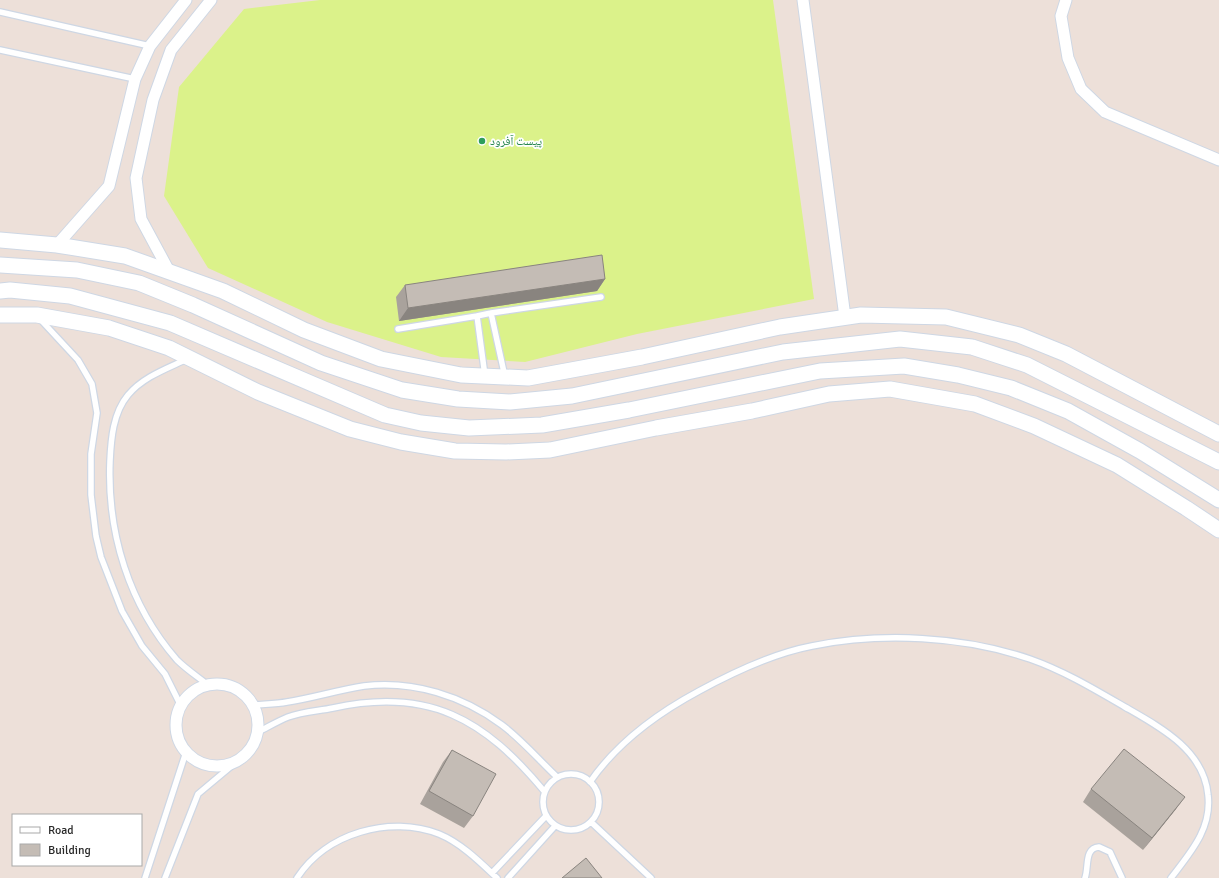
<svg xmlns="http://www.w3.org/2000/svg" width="1219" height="878" font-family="Signika,'Noto Naskh Arabic',sans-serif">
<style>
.pitch{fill:#dbf28a}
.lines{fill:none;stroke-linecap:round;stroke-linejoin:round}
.service-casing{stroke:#ced7e4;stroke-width:8}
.minor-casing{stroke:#ced7e4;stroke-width:13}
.secondary-casing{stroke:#ced7e4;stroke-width:17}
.service{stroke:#fff;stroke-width:5.5}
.minor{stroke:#fff;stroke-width:11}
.secondary{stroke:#fff;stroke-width:15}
.wall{fill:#a9a29c}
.shaded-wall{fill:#89847f}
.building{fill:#c4bcb5;stroke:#89847f}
.leisure-dot{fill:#2e9e5b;stroke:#fff;stroke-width:1.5}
.labels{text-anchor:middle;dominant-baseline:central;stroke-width:3.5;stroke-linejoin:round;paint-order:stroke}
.leisure-label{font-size:12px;fill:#27864d;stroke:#fff;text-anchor:start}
</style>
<rect width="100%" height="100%" fill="#ede0d9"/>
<path class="pitch" d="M 320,0 L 773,0 L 814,299 L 637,334 L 525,362 L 441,357 L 327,322 L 208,268 L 164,196 L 179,87 L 244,9 Z"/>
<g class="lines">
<defs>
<path id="service" d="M 0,12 L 150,46
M 0,50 L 135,79
M 40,319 L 78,360 L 92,384 L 97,413 L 91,454 L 91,495 L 96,536 L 101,557 L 122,611 L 142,646 L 165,674 L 181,706
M 398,329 L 477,316
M 187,359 C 166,369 143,377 128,395 C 113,413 111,439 110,461 C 107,533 129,605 177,660 C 186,669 198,677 208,685
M 485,376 L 477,316 L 491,313
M 505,377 L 491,313 L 601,297
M 254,705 C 265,704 276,704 287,702 C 313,698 338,690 364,686 C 413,680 463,696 502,725 C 522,740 539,760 557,777
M 258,732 C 268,727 278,721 288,717 C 302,712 318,711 333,708 C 429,687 484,719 544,791
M543 802a28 28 0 1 1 56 0a28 28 0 1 1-56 0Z
M 590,782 C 617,743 658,713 699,691 C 732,673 775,653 812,646 C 882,632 963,636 1030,659 C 1064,671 1094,689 1125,707 C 1160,727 1204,750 1208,795 C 1212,829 1190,853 1171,878
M 591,822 L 651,878
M 492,873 L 546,816
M 145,878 L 186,752
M 165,878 L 198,794 L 241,758
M 297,878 C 326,833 390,815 439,834 C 461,843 480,862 497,878
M 508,878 L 555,826
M 1085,878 C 1089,867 1084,848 1099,847 L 1110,852 L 1122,878"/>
<path id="minor" d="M 803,0 L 845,317
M 1066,0 L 1061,16 L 1068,58 L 1081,89 L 1105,112 L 1219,160
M 57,245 L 109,186 L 135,79 L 150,46 L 186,0
M 169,271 L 141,219 L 136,178 L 153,100 L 171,50 L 211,0
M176 725a41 41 0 1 1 82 0a41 41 0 1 1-82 0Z"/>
<path id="secondary" d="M 0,240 L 57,245 L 125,256 L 223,291 L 304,330 L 381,359 L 461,375 L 528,378 L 642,357 L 780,327 L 861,315 L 946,317 L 1019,335 L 1066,354 L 1219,434
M 0,265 L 77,270 L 139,283 L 193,305 L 321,363 L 402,390 L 458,399 L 510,402 L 572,396 L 783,352 L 900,339 L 972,347 L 1027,365 L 1219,462
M 0,291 L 10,290 L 70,296 L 170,323 L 385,415 L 421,423 L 469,428 L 542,425 L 629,410 L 820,371 L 904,366 L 958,375 L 1011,388 L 1068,411 L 1140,451 L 1219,500
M 0,315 L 37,315 L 109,328 L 169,348 L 258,392 L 350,429 L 401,442 L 455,451 L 506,452 L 550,450 L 656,428 L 752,411 L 829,394 L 890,389 L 975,404 L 1034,426 L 1117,465 L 1186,508 L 1219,530"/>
</defs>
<use href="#service" class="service-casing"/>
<use href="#minor" class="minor-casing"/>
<use href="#secondary" class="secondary-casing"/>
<use href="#service" class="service"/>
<use href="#minor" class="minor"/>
<use href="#secondary" class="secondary"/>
</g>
<path class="wall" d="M 605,279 L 597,291 L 399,321 L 396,297 L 405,285 Z
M 452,750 L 473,816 L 464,828 L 420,804 L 443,762 Z
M 1091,789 L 1176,809 L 1143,850 L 1083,802 Z"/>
<path class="shaded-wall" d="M 605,279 L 597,291 L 399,321 L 408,308 Z
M 1185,797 L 1176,809 L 1143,850 L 1152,838 Z"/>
<path class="building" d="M 602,255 L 605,279 L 408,308 L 405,285 Z
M 1124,749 L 1185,797 L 1152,838 L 1091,789 Z
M 452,750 L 496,774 L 473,816 L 429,791 Z
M 586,858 L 602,878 L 562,878 Z"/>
<circle class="leisure-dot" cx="482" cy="141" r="4"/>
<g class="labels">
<g class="leisure-label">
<text x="490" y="141">پیست آفرود</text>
</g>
</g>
<rect x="12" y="814" width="130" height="52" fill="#ffffff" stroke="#a9a9a9"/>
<rect x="20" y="827" width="20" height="6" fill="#ffffff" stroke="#a9a9a9"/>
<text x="48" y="834" font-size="12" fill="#292929">Road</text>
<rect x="20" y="844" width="20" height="12" fill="#c4bcb5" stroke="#a9a9a9"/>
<text x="48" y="854" font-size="12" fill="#292929">Building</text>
</svg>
